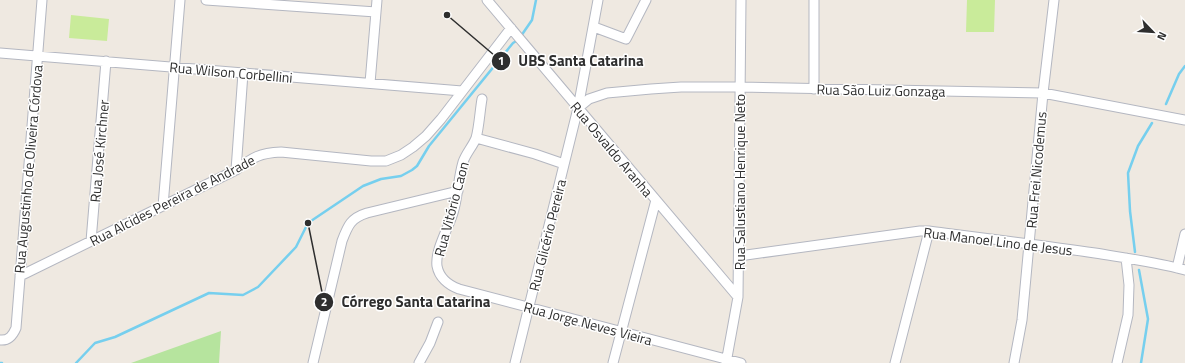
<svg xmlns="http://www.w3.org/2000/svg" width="1185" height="363" font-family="'Titillium Web',sans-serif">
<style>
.green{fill:#b6e49e}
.pitch{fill:#c9eb9a}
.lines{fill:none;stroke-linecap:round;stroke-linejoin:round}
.stream{stroke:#76cfee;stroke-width:2.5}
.minor-casing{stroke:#b4b7c1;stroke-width:11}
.minor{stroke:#fff;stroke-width:9}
.labels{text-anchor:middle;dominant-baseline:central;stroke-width:3;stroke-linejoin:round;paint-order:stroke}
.street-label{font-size:14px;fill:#2e2e2e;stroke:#fff}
.leader{fill:none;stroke:#2e2e2e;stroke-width:1.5}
.callout-dot{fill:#2e2e2e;stroke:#fff;stroke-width:1.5}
.mark-label{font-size:12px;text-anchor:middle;font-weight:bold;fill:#fff}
.callout-label{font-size:15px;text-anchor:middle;font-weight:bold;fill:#2e2e2e;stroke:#fff;stroke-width:3;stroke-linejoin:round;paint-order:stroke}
</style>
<rect width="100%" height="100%" fill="#efe9e1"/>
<path class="green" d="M 221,331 L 219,363 L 131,363 Z"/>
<path class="pitch" d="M 967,0 L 995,0 L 994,32 L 966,32 Z
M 71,15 L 109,19 L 107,41 L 69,38 Z"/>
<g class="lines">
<path class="stream" d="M 521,36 L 532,20 L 536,0
M 1166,104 L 1179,74 L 1185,66
M 1135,252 L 1130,211 L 1128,173 L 1138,146 L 1152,123
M 1139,270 L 1148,319 L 1141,363
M 0,363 L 2,363
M 76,363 L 95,343 L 115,337 L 209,293 L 243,295 L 258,287 L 296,247 L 308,223 L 363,186 L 381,179 L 401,176 L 412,170 L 417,166 L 429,146 L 513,43 L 518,40"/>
<defs>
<path id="minor" d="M 206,0 L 376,12
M 487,0 L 738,297
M 594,27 L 626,39 L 646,0
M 0,53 L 462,91
M 370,83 L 377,0
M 814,89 L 814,0
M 482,99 C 480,110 479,128 476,138 C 473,146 466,153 463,162 C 458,179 458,197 453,213 C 448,229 435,250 437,266 C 439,277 448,285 459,289 L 741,363
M 578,108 L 589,99 L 607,93 L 651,89 L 681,87 L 740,87 L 1043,93 L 1185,120
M 476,138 L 535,154 L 564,164
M 236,170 L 243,73
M 163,206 L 180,0
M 91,241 L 106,61
M 739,256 L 920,231 L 929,231 C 984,238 1040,245 1095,253 C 1125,258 1156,262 1185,270
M 1177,268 L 1185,234
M 20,276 L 236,170 C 253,157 260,153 281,152 L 371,161 L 386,161 L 401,155 L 413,147 L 426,136 L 441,119 L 511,28
M 0,340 C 9,341 13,335 16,328 L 42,0
M 313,363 L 342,241 C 348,225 351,218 367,213 L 458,191
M 419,363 L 430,343 L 438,322
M 515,363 L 578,108 L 598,0
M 613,363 L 656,200
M 726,363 L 738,297 L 741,0
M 895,363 L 929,231
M 1014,363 L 1022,320 L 1043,93 L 1054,0
M 1117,363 L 1128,315 L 1129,285 L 1126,258"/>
</defs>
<use href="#minor" class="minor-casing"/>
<use href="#minor" class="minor"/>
</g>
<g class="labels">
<g class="street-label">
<text transform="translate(231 72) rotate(5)">Rua Wilson Corbellini</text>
<text transform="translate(881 90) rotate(1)">Rua São Luiz Gonzaga</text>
<text transform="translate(612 149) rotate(50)">Rua Osvaldo Aranha</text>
<text transform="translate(99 151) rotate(-85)">Rua José Kirchner</text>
<text transform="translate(28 169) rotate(-85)">Rua Augustinho de Oliveira Córdova</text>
<text transform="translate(1036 170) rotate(-85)">Rua Frei Nicodemus</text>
<text transform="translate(739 182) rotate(-90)">Rua Salustiano Henrique Neto</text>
<text transform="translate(172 200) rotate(-27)">Rua Alcides Pereira de Andrade</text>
<text transform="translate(451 209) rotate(-75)">Rua Vitório Caon</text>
<text transform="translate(547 235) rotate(-76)">Rua Glicério Pereira</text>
<text transform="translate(998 241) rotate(7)">Rua Manoel Lino de Jesus</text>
<text transform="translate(588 323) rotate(15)">Rua Jorge Neves Vieira</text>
</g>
</g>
<path class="leader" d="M447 15L501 61M308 223L324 302"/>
<g class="callout-dot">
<circle cx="447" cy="15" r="4"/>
<circle cx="308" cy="223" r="4"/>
<circle cx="501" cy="61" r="10"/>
<circle cx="324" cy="302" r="10"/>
</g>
<g class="mark-label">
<text x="501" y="65">1</text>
<text x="324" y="306">2</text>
</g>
<g class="callout-label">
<text x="581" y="66">UBS Santa Catarina</text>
<text x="416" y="307">Córrego Santa Catarina</text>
</g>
<g transform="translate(1153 32) rotate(115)" stroke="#ffffff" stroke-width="3" paint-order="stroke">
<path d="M0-3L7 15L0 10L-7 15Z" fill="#2e2e2e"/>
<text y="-6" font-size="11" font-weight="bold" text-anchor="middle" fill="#2e2e2e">N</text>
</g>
</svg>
